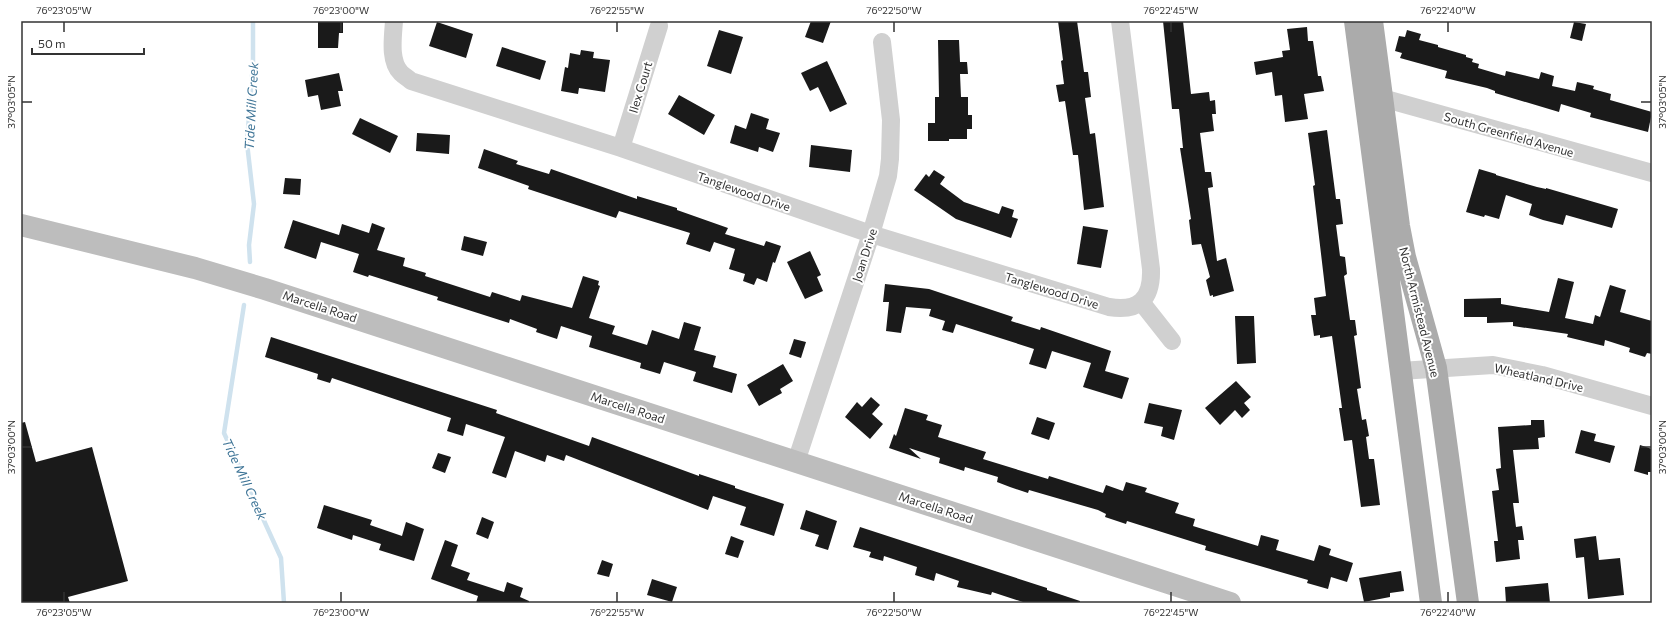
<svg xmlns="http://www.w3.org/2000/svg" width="1673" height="624" font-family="Commissioner,sans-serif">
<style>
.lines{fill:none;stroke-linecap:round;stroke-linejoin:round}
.stream{stroke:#cfe2ee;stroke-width:4.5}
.building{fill:#1a1a1a}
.street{stroke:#d0d0d0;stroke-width:18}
.secondary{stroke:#bdbdbd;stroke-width:22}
.primary{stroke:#ababab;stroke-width:22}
.ticks{fill:none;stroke:#333;stroke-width:1.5}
.labels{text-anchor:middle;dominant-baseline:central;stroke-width:4;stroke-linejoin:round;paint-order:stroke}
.street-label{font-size:12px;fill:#333;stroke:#fff}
.water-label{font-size:13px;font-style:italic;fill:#3f7597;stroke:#fff}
.neatline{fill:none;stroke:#333;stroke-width:1.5}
.ticks-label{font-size:10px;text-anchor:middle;fill:#333}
</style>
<rect width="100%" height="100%" fill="#fff"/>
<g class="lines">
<path class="stream" d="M 250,262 L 249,245 L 254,204 L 247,143 L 253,63 L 253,21
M 244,305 L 224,433 L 281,558 L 284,603"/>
</g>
<path class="building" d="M 318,21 L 343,21 L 343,33 L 339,33 L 338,48 L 318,48 Z
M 811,21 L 831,21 L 823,43 L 805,37 Z
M 1058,21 L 1077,21 L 1084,72 L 1088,72 L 1091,97 L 1085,98 L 1090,134 L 1095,133 L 1104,207 L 1084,210 L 1078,155 L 1073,155 L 1065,101 L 1059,102 L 1056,85 L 1064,84 L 1061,61 L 1063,60 Z
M 1163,21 L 1183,21 L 1191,94 L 1209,92 L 1210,101 L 1215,100 L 1216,114 L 1212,114 L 1214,131 L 1200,133 L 1205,172 L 1211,172 L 1213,187 L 1208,188 L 1217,261 L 1226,258 L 1234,291 L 1213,297 L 1213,295 L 1210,296 L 1206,280 L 1210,277 L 1201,244 L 1192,245 L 1189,220 L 1191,219 L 1180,148 L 1183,148 L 1179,109 L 1172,109 Z
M 437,22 L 473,34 L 466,58 L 429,46 Z
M 1574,22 L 1586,24 L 1582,41 L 1570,38 Z
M 1307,27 L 1308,41 L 1313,41 L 1318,76 L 1321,76 L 1324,91 L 1304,94 L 1308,119 L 1285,122 L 1282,95 L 1275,96 L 1272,72 L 1256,75 L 1254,62 L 1283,57 L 1282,51 L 1290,50 L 1287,29 Z
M 719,30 L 743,37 L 731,74 L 707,66 Z
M 1407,30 L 1421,34 L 1419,40 L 1438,45 L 1438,47 L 1466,55 L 1466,57 L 1473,59 L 1472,62 L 1479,64 L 1478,68 L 1505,76 L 1506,71 L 1539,79 L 1541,72 L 1554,76 L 1552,86 L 1575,91 L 1577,82 L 1594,86 L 1593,89 L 1611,94 L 1610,100 L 1652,112 L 1648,132 L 1590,117 L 1591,113 L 1561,104 L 1559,112 L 1495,93 L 1495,91 L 1487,88 L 1445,78 L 1447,71 L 1400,58 L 1402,53 L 1395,51 L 1399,36 L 1405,37 Z
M 938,40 L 959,40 L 960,62 L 967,62 L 968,74 L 960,74 L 961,97 L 968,97 L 968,115 L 972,115 L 972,129 L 967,129 L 967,139 L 949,139 L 949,141 L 928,141 L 928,123 L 935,123 L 935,97 L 939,97 Z
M 502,47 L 546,61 L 540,80 L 496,66 Z
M 581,50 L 594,52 L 593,58 L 610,60 L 605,92 L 579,88 L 578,94 L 561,91 L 565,67 L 568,68 L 570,53 L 580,55 Z
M 827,61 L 847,104 L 830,112 L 818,87 L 810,91 L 801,73 Z
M 339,73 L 343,91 L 338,91 L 341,106 L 321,110 L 318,95 L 308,97 L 305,80 Z
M 679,95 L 715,115 L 704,135 L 668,114 Z
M 751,113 L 769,119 L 766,129 L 780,133 L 773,152 L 759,147 L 758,152 L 730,143 L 735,125 L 746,129 Z
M 360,118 L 398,136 L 390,153 L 352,134 Z
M 1327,130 L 1336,199 L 1340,199 L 1343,224 L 1336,225 L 1340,256 L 1345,257 L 1347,274 L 1344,276 L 1350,320 L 1355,320 L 1357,335 L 1354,336 L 1361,388 L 1357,389 L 1362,420 L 1366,419 L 1369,436 L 1366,437 L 1369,459 L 1374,459 L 1380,505 L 1361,507 L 1352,440 L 1344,441 L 1339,408 L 1342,408 L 1332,336 L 1320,338 L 1320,335 L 1314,336 L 1311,315 L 1316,315 L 1314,298 L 1326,296 L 1313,186 L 1315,185 L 1308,133 Z
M 417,133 L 450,135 L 449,154 L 416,151 Z
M 811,145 L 852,150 L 850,172 L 809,167 Z
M 484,149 L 518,161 L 516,164 L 549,174 L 551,169 L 637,199 L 637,196 L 677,208 L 677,210 L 728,228 L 725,234 L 764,246 L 766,241 L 781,246 L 775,263 L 773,262 L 767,282 L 757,278 L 754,285 L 743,281 L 745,274 L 729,269 L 735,249 L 714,242 L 710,252 L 686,244 L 690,233 L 619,211 L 616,218 L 528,189 L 529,186 L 478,168 Z
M 1479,169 L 1496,174 L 1496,175 L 1537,187 L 1546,189 L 1546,188 L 1618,209 L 1612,228 L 1566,215 L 1563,225 L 1543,220 L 1529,215 L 1532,204 L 1506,195 L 1499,219 L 1485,215 L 1484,217 L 1466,212 Z
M 934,170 L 945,177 L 940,184 L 964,202 L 999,214 L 1002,206 L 1014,210 L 1012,217 L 1018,219 L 1011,238 L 956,219 L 914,190 L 926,174 L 929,177 Z
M 285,178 L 301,179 L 300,195 L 283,194 Z
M 293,220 L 339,235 L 342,224 L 369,233 L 372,223 L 385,228 L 377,250 L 405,258 L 403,266 L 426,273 L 425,276 L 490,297 L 492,292 L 520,301 L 522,295 L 572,308 L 583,276 L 599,281 L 598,285 L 600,286 L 589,318 L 615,326 L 612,334 L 647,345 L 652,330 L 679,339 L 684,322 L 701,327 L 694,350 L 716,356 L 713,367 L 737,374 L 732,393 L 693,381 L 696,372 L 664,362 L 660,374 L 640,368 L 641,363 L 589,347 L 592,336 L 561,326 L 557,339 L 536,332 L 537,329 L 510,319 L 509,323 L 437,300 L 438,297 L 369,275 L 368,277 L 353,272 L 359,254 L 321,242 L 316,259 L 284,248 Z
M 1083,226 L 1108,230 L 1101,268 L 1077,264 Z
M 464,236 L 487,242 L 483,256 L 461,250 Z
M 810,251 L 821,275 L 817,277 L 823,291 L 805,299 L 787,262 Z
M 1558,278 L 1574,282 L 1565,318 L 1593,324 L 1595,315 L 1600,317 L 1610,285 L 1626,290 L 1620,312 L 1652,321 L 1652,354 L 1647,353 L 1645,357 L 1629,352 L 1630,348 L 1605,340 L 1604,346 L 1567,337 L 1568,334 L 1513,326 L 1513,322 L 1487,323 L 1487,317 L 1464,317 L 1464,299 L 1501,298 L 1501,304 L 1549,312 Z
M 885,284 L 929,289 L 1013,317 L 1011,321 L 1040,330 L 1041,327 L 1111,351 L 1105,371 L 1129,378 L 1122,399 L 1083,387 L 1091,363 L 1052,351 L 1046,369 L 1029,364 L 1034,349 L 956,324 L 953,333 L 942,330 L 945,321 L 929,316 L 931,309 L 906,307 L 901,333 L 886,331 L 889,302 L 883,302 Z
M 1235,316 L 1254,316 L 1256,363 L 1237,364 Z
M 271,337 L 497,410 L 496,413 L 589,446 L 592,437 L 699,476 L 699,474 L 735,486 L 735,488 L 784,504 L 774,536 L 740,525 L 746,507 L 713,496 L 708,510 L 566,455 L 564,461 L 547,455 L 545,462 L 515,451 L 506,478 L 492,473 L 505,437 L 466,424 L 463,436 L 447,431 L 451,418 L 332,378 L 330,383 L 317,379 L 318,374 L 265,357 Z
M 794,339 L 806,342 L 801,358 L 789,354 Z
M 783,364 L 793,381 L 780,389 L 782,393 L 759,406 L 747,385 Z
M 1236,381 L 1251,397 L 1244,403 L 1250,410 L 1242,418 L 1235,410 L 1220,425 L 1205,408 Z
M 871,397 L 880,405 L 872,414 L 883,424 L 870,439 L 845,417 L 857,402 L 862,407 Z
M 1149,403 L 1182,410 L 1174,440 L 1161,436 L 1163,427 L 1144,423 Z
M 905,408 L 928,415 L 926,420 L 942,425 L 938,437 L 986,452 L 983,459 L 1048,479 L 1049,476 L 1103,493 L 1106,485 L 1123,491 L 1126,482 L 1147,488 L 1145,492 L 1179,503 L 1175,513 L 1195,519 L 1193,526 L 1258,546 L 1261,535 L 1279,540 L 1276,550 L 1314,561 L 1319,545 L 1331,549 L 1329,555 L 1353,563 L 1347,582 L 1331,577 L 1328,589 L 1307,583 L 1308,580 L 1205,550 L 1206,546 L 1127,521 L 1126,524 L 1105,517 L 1106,514 L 1098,510 L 1029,490 L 1028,493 L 1010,487 L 997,482 L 998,477 L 965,467 L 964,471 L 939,463 L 940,458 L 909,448 L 921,459 L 889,448 L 894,434 L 896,436 Z
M 1037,417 L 1055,423 L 1049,440 L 1031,434 Z
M 1531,420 L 1544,420 L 1545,437 L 1538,438 L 1539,449 L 1513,450 L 1519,503 L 1513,503 L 1516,527 L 1522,526 L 1524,540 L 1518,540 L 1520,559 L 1496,562 L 1494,541 L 1498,541 L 1492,491 L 1499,490 L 1496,469 L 1501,468 L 1498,427 L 1531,425 Z
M 25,422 L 36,462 L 92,447 L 128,581 L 68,597 L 70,603 L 21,603 L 21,423 Z
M 1581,430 L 1596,434 L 1594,441 L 1615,446 L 1610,463 L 1575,453 Z
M 1640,445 L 1652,449 L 1652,472 L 1648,472 L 1648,475 L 1634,471 Z
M 438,453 L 451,457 L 445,473 L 432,468 Z
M 324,505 L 372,520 L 370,525 L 402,536 L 406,522 L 424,529 L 414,561 L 379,550 L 381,544 L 353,535 L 352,540 L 317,528 Z
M 806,510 L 837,521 L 828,550 L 815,546 L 819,535 L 800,529 Z
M 482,517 L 494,522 L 488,539 L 476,534 Z
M 860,527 L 1047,588 L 1047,590 L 1080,601 L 1080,603 L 1026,603 L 992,592 L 991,595 L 957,587 L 959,581 L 936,573 L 934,581 L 915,575 L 917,567 L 884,556 L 883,561 L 869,557 L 871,552 L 853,547 Z
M 731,536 L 744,541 L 738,558 L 725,554 Z
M 1596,536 L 1599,560 L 1620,558 L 1624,595 L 1588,599 L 1584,557 L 1576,558 L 1574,539 Z
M 445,540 L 458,545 L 451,566 L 470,573 L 467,580 L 504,592 L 507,582 L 523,588 L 520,597 L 529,601 L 529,603 L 476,603 L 478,596 L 431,579 Z
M 602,560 L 613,564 L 609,577 L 597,574 Z
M 1401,571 L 1404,591 L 1390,593 L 1390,597 L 1364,602 L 1359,578 Z
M 652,579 L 677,587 L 672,602 L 647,595 Z
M 1548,583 L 1550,603 L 1506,603 L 1505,587 Z"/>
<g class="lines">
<path class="street" d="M 394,21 C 393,37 389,61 401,73 C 404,76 408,78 411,81 L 621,148 L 871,234 L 1109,307 C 1139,312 1152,299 1151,269 L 1120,21
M 1370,99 L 1382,98 L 1652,173
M 621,148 L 659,26
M 1142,303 L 1172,341
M 1400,371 L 1493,365 L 1542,375 L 1652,406
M 796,462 L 871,234 L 888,176 L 890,159 L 891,120 L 882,42"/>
<path class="secondary" d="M 21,225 L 195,268 L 265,289 L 1230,603"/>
<path class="primary" d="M 1355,21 L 1431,603
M 1372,21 L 1399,226 L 1405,257 L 1436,368 L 1468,603"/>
</g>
<path class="ticks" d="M 64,22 L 64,32M 341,22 L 341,32M 617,22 L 617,32M 894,22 L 894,32M 1171,22 L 1171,32M 1448,22 L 1448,32M 22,102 L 32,102M 1641,102 L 1651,102M 22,447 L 32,447M 1641,447 L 1651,447M 64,592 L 64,602M 341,592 L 341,602M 617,592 L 617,602M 894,592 L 894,602M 1171,592 L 1171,602M 1448,592 L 1448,602"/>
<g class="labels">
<g class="street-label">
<text transform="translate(640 87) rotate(-73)">Ilex Court</text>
<text transform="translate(1509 134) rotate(16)">South Greenfield Avenue</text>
<text transform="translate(744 191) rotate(19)">Tanglewood Drive</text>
<text transform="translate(864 255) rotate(-72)">Joan Drive</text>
<text transform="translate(1052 290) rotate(17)">Tanglewood Drive</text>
<text transform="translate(320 306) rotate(18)">Marcella Road</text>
<text transform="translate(1420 312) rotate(76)">North Armistead Avenue</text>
<text transform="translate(1539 377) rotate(13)">Wheatland Drive</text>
<text transform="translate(628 407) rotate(18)">Marcella Road</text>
<text transform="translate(936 507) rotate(18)">Marcella Road</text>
</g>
<g class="water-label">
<text transform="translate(251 106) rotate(-87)">Tide Mill Creek</text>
<text transform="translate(245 479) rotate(65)">Tide Mill Creek</text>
</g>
</g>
<rect width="1673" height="624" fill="none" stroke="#ffffff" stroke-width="44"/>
<path d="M32 48v6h112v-6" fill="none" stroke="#333333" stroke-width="2"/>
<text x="38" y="48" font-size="12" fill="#333333" stroke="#ffffff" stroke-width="3" paint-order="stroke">50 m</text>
<rect x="22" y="22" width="1629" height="580" class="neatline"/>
<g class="ticks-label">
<text x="64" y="14">76°23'05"W</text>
<text x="341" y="14">76°23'00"W</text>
<text x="617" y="14">76°22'55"W</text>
<text x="894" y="14">76°22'50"W</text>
<text x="1171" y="14">76°22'45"W</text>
<text x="1448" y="14">76°22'40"W</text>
<text transform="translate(11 102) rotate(-90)" y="4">37°03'05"N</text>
<text transform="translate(1662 102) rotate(-90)" y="4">37°03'05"N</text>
<text transform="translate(11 447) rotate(-90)" y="4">37°03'00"N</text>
<text transform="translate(1662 447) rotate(-90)" y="4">37°03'00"N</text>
<text x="64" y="616">76°23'05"W</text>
<text x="341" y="616">76°23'00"W</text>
<text x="617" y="616">76°22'55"W</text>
<text x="894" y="616">76°22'50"W</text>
<text x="1171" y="616">76°22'45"W</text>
<text x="1448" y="616">76°22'40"W</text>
</g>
</svg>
